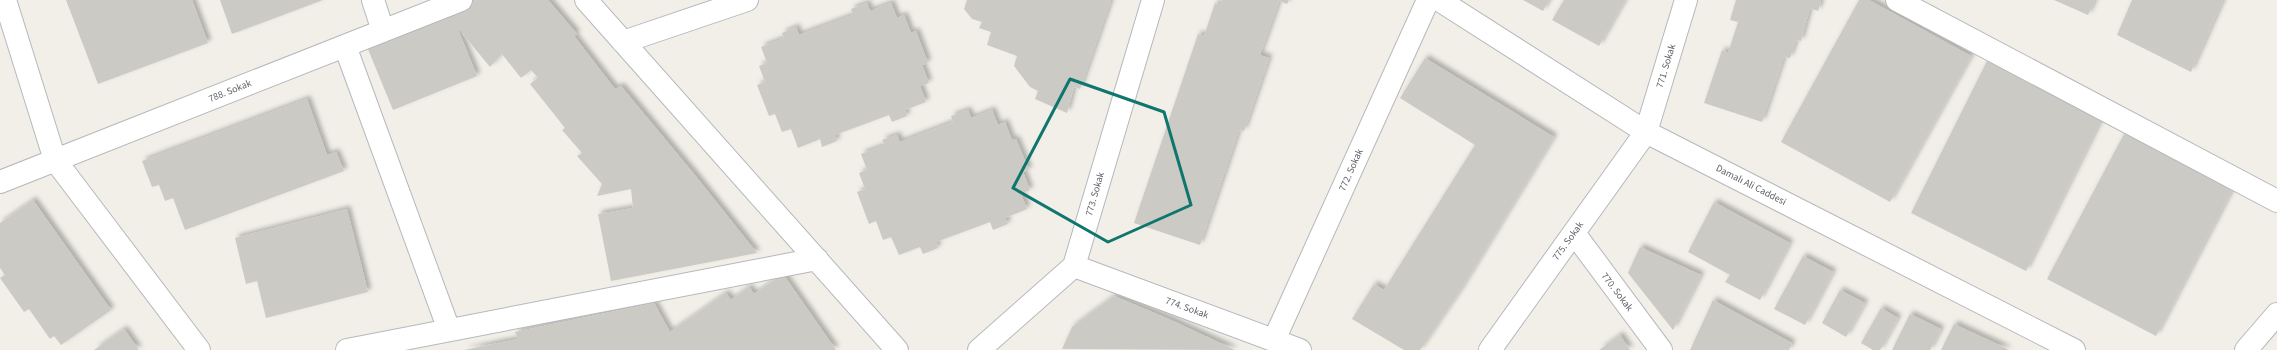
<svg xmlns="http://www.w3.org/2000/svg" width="2277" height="350" font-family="'Source Sans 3',sans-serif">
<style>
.building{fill:#cccac5;filter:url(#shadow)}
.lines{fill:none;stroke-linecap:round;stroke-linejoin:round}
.minor-casing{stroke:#b5b8bc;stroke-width:24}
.minor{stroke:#fff;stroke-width:22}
.marked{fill:none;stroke:#0f766e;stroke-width:3;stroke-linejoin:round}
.labels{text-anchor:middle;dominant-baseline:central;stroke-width:3.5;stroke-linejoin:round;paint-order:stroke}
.street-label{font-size:10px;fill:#5f6368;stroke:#fff}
</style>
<defs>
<filter id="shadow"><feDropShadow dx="3.5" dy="-3.5" stdDeviation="2" flood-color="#0004"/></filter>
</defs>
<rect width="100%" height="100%" fill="#f1efe8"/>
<path class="building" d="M 66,0 L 192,0 L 208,43 L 98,84 Z
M 220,0 L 323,0 L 232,34 Z
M 478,0 L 548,0 L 577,34 L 574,36 L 615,89 L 621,86 L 694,174 L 757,253 L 611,281 L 598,214 L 633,208 L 631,189 L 597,196 L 602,184 L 577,156 L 582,153 L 562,130 L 565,128 L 530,84 L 538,78 L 531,70 L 521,78 L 502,54 L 490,67 L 457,27 L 477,76 L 393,110 L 365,42 Z
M 967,0 L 1111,0 L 1080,89 L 1074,87 L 1067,113 L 1035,99 L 1038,91 L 1030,87 L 1014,66 L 1017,56 L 987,45 L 991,32 L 979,28 L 982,22 L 972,19 L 964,9 Z
M 1222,0 L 1289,0 L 1287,4 L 1279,1 L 1260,55 L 1269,58 L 1244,131 L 1239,130 L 1200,245 L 1134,223 L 1198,34 L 1204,36 L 1215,3 L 1220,5 Z
M 1523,0 L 1549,0 L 1543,11 Z
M 1564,0 L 1625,0 L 1599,46 L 1552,20 Z
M 1736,0 L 1821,0 L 1818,11 L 1810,8 L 1801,41 L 1796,40 L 1790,58 L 1784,57 L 1762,122 L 1704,103 L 1722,50 L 1728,53 L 1738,22 L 1730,20 Z
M 1859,0 L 1869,0 L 1971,56 L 1890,202 L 1781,142 Z
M 2054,0 L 2095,0 L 2088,15 Z
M 2132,0 L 2223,0 L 2191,72 L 2117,35 Z
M 867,3 L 870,11 L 891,3 L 897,18 L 904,15 L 911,33 L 916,31 L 928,63 L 922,65 L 929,83 L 920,86 L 926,102 L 905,110 L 907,116 L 892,122 L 889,115 L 835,135 L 837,141 L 822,147 L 820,139 L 798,148 L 791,129 L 782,132 L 775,114 L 769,116 L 757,85 L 765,82 L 759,66 L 767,63 L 761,47 L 784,38 L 782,33 L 796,27 L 799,35 L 853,15 L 851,9 Z
M 1425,58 L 1554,137 L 1460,291 L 1420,350 L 1404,350 L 1352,319 L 1374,284 L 1384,290 L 1475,145 L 1400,98 Z
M 1988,59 L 2103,116 L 2026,271 L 1911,213 Z
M 307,99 L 327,155 L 336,152 L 344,171 L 185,230 L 173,198 L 165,201 L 159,185 L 152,187 L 142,161 Z
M 968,110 L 971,118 L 992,110 L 998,125 L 1005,122 L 1012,140 L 1016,139 L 1029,170 L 1023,172 L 1030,190 L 1021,194 L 1027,209 L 1005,218 L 1008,224 L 993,230 L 990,222 L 936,242 L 938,248 L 923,254 L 920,247 L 899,255 L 891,237 L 883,240 L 876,221 L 869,224 L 857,192 L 865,189 L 859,173 L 867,170 L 861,154 L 885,145 L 882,140 L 897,135 L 900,142 L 953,122 L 951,116 Z
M 2124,134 L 2232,190 L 2156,336 L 2047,279 Z
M 33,200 L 111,310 L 61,345 L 54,336 L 50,339 L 29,309 L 24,312 L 0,278 L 5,275 L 0,268 L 0,223 Z
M 1714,202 L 1790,243 L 1760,300 L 1725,282 L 1730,275 L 1688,252 Z
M 347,209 L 368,292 L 266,318 L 257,281 L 246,284 L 235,238 Z
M 1640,247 L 1701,275 L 1673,330 L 1628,273 Z
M 1803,256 L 1833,272 L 1805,325 L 1774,309 Z
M 783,274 L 836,350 L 464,350 L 518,339 L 515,332 L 654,303 L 670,332 L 726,293 L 731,300 L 749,287 L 754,294 Z
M 1840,290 L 1865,303 L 1846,337 L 1822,323 Z
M 1114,296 L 1171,320 L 1235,350 L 1062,349 L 1072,327 Z
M 1713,300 L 1792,343 L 1789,350 L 1690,350 Z
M 1881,308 L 1898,318 L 1880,350 L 1873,350 L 1861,343 Z
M 1910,314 L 1941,329 L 1930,350 L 1892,350 Z
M 1954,324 L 1995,343 L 2009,350 L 1941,350 Z
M 124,329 L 139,350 L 94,350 Z
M 1620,335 L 1630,350 L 1599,350 Z"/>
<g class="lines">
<defs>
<path id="minor" d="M 5,0 L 55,160 L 199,350
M 373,0 L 383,31
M 586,0 L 897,350
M 1439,0 L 1646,132 L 2074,350
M 1897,0 L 2277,201
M 623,42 L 747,0
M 345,46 L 449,330
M 0,182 L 461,0
M 1574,233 L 1661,350
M 1074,266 L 1300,350
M 1274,340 L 1428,0
M 347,350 L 817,259
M 979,350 L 1074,266 L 1153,0
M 1490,350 L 1646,132 L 1686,0
M 2246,350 L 2277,314"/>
</defs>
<use href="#minor" class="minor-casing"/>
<use href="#minor" class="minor"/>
</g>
<path class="marked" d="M 1070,79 L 1164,112 L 1191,205 L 1108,242 L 1013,188 Z"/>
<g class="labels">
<g class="street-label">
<text transform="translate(1666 66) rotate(-73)">771. Sokak</text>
<text transform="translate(230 91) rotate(-22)">788. Sokak</text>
<text transform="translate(1351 170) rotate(-66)">772. Sokak</text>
<text transform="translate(1751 185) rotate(27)">Damalı Ali Caddesi</text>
<text transform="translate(1095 194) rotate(-74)">773. Sokak</text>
<text transform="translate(1568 241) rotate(-54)">775. Sokak</text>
<text transform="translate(1617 292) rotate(53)">770. Sokak</text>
<text transform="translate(1187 308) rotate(20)">774. Sokak</text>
</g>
</g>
</svg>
